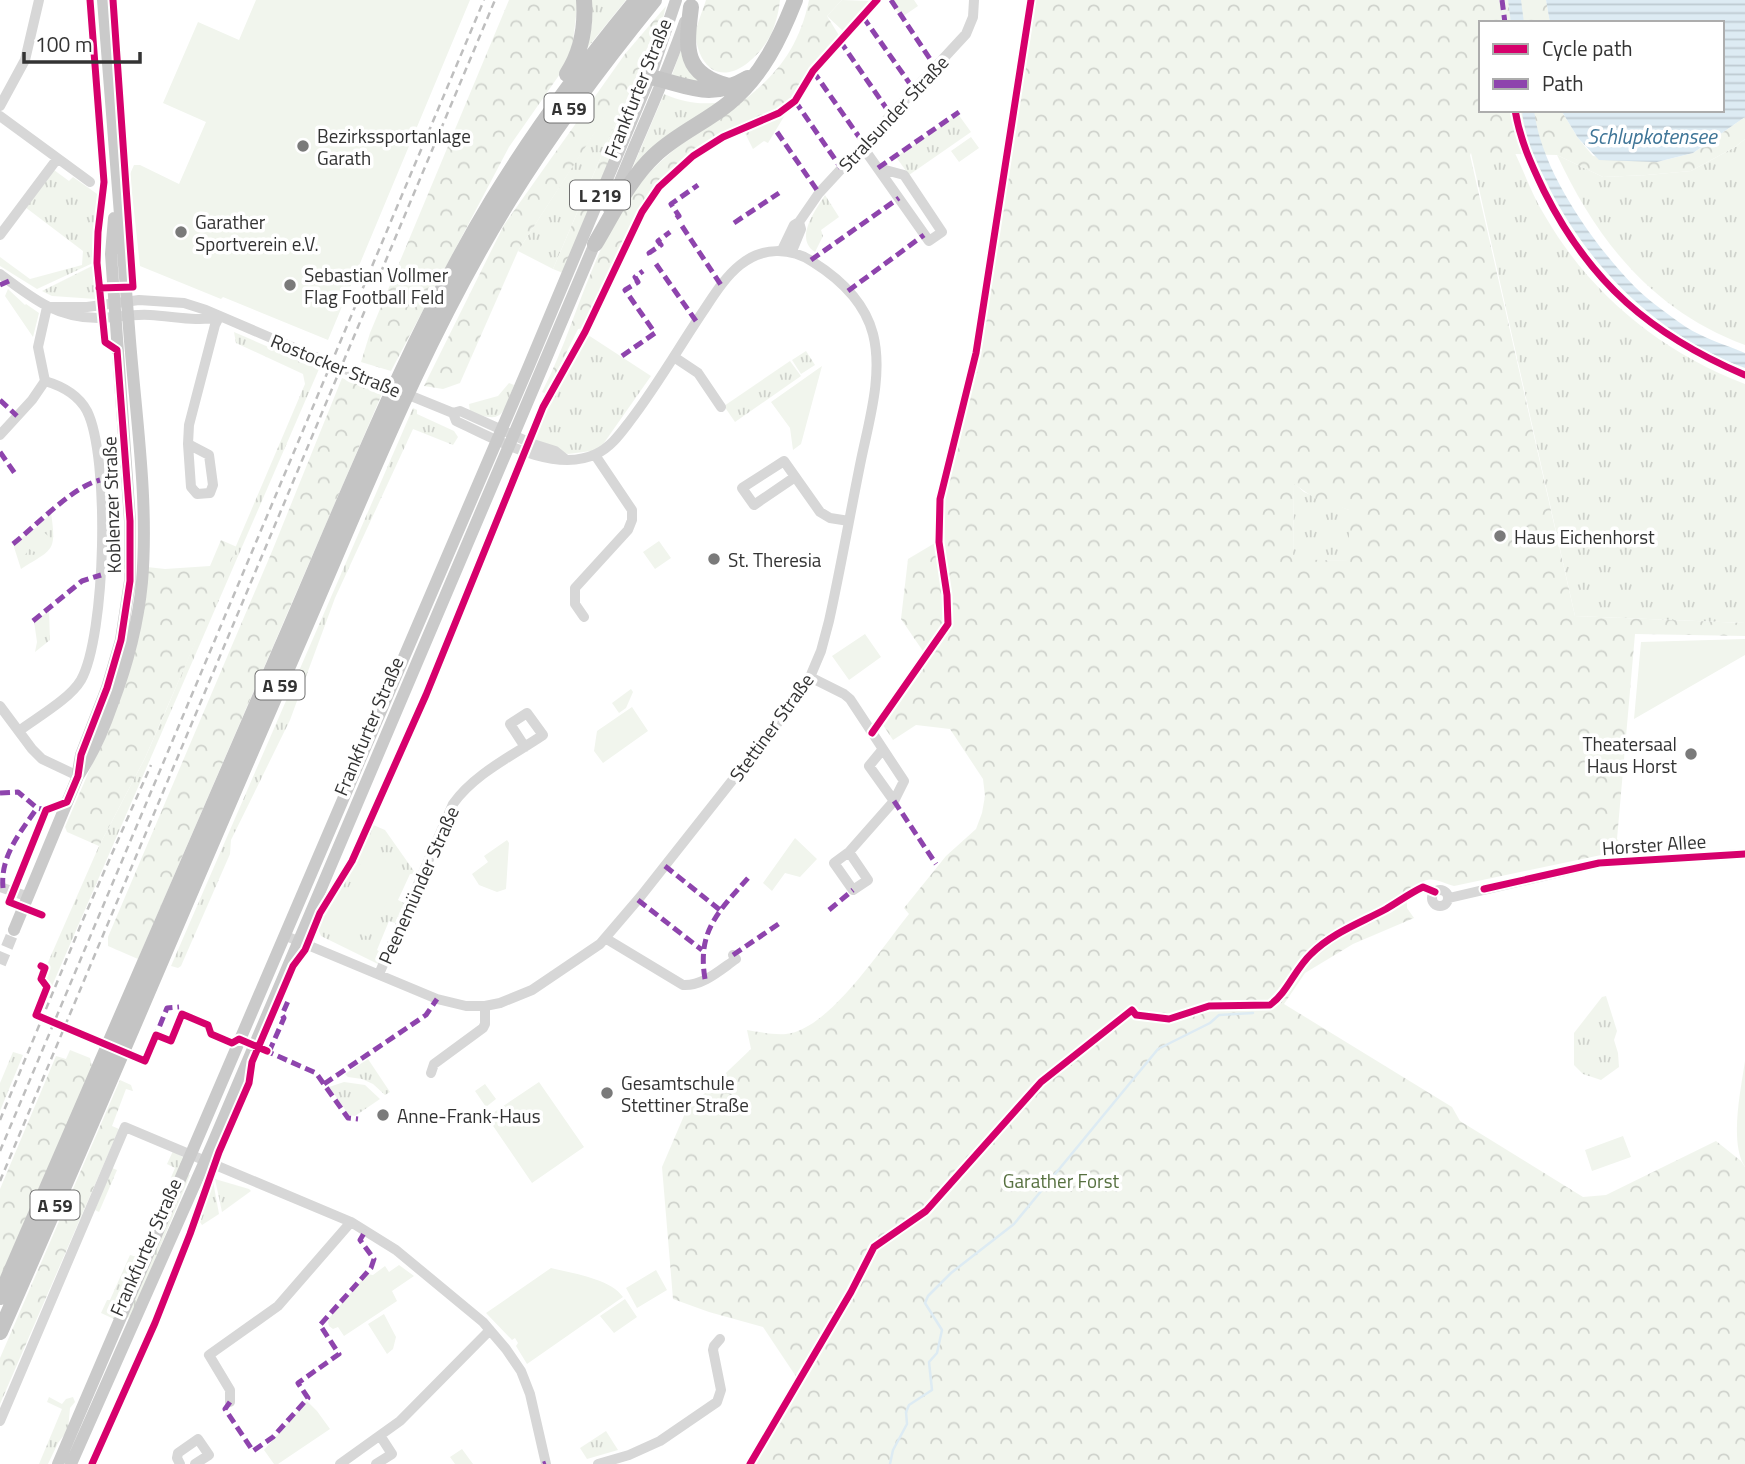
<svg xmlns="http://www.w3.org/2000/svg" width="1745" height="1464" font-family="'Titillium Web',sans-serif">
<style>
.grass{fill:url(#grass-tufts)}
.forest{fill:url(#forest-crowns);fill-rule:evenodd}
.green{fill:#f1f5ed}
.water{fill:url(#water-rules)}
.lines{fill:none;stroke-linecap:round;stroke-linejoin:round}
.stream{stroke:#ddebf3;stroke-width:2.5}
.major-tunnel{stroke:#d6d6d6;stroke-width:12;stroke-dasharray:12 6;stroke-linecap:butt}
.minor{stroke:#d7d7d7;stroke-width:10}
.major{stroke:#cacaca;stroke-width:12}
.highway{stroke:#c4c4c4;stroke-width:16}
.rail{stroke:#bebebe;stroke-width:2.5;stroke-dasharray:7 5;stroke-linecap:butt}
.quiet{stroke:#8e44ad;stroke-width:5;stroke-dasharray:10 5;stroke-linecap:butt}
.cycleway-casing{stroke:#fff;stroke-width:11}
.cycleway{stroke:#d6006c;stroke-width:7}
.poi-dot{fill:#7a7a7a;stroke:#fff;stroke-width:2.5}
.labels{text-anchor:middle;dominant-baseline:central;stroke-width:7;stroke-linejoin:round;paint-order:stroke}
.shield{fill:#fff;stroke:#707070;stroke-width:2}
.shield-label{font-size:18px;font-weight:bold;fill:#333}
.street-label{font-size:19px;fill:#333;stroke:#fff}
.poi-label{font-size:19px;fill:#333;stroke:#fff;text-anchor:start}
.park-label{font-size:19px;fill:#56703f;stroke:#fff}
.water-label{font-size:21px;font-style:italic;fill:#3f7597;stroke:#fff}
</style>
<defs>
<pattern id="grass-tufts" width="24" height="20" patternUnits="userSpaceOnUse" patternTransform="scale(1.75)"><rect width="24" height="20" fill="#f1f5ed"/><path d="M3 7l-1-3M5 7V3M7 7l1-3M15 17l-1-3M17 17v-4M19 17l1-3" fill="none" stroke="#cfd2cc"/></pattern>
<pattern id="forest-crowns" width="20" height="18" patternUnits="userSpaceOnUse" patternTransform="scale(1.75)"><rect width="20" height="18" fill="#f1f5ed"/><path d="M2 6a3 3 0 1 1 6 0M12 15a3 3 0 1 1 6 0" fill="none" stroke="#cfd2cc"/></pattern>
<pattern id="water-rules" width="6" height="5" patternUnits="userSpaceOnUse" patternTransform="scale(1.75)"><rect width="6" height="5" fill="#ddebf3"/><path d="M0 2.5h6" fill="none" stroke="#becad1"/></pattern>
</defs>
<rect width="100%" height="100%" fill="#fff"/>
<path class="grass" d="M 592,0 L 626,0 L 584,52 L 592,24 Z
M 685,39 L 703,85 L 672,75 Z
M 664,94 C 685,103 701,105 723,102 L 621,195 Z
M 791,105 L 768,143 L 764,141 L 753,149 L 744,131 L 780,114 Z
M 610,108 L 618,117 L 553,269 L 518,251 Z
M 958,114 L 971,132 L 909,175 L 896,157 Z
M 1745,139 L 1745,345 C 1653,311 1597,241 1557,155 L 1603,177 L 1647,175 L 1691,171 L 1735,147 Z
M 1471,153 L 1515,153 C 1525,174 1533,197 1545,216 C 1590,294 1661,352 1745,384 L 1745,623 L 1575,616 Z
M 54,170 L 69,181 L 73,177 L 100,196 L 93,263 L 37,289 L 0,266 L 0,257 L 30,279 L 82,265 L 83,251 L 25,207 Z
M 825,195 L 839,217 L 821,230 L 823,236 L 815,252 C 794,239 815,211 825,195 Z
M 94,265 L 96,299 L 52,296 L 42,291 Z
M 234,332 L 319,369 L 52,986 L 45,983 L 42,976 L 99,846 L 145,758 L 167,708 L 305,384 L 303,374 L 236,343 Z
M 585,333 L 651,376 L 599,450 L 568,454 L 531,440 L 558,380 Z
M 806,351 L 815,365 L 801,374 L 792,360 Z
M 790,361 L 801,376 L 735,422 L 724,406 Z
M 509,383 L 514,385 C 502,415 504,424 470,412 L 469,404 L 498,396 Z
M 413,408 L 417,410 L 417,414 L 454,431 L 458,437 L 453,445 L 413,429 L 335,598 L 290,720 L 231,840 L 230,854 L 181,966 L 178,968 L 171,966 Z
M 1294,483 L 1304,492 L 1349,510 L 1349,561 L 1293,560 Z
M 51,513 C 57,553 52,549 21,569 L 13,544 L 37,527 Z
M 49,611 L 50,640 L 35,652 L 37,642 L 34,621 Z
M 631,689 L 633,692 L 626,708 L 619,713 L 612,703 Z
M 371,824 L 385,830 L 416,874 L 410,874 L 398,900 L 404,903 L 395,923 L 389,921 L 377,950 L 382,953 L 378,964 L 321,936 L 317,926 L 353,865 Z
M 1606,996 L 1617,1031 L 1614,1040 L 1618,1053 L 1619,1067 L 1601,1080 L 1583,1074 L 1574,1065 L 1574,1033 L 1602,997 Z
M 13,1052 L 23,1055 L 0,1111 L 0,1083 Z
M 368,1059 L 390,1092 L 385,1095 L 373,1084 L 362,1079 L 348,1077 L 345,1074 Z
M 1745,1061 L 1745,1167 C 1729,1143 1741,1089 1745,1061 Z
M 344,1082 L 365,1085 L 380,1099 L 355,1116 L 349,1115 L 329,1087 Z
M 173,1151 L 184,1158 L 114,1319 L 101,1313 L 107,1300 L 110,1300 L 130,1255 L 137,1257 L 175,1168 L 167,1164 Z
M 112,1168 L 117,1170 L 99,1212 L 95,1210 Z
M 188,1174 L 190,1175 L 132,1315 L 126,1319 Z
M 215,1179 L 249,1189 L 251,1191 L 222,1212 Z
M 213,1181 L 219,1214 L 202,1225 L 200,1222 Z
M 49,1397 L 62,1404 L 66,1399 L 73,1397 L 75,1402 L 70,1408 L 68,1430 L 58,1443 L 48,1464 L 39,1464 L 62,1409 L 47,1402 Z
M 606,1431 L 618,1450 L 587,1459 L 580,1448 Z"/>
<path class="forest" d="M 509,0 L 578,0 L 572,49 L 562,71 L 509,147 L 391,371 L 361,362 L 370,333 Z
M 706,0 L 780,0 C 779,10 776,23 772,32 C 761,57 723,93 702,58 C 698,50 695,40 696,31 C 698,21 703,10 706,0 Z
M 809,0 L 842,0 L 827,16 L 840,37 L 813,70 L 794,101 L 784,109 L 740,128 L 706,146 L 669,174 L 658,186 L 641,211 L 584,328 L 578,329 L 546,394 L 542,392 C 579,321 596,225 654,168 C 714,108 789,97 809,0 Z
M 1032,0 L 1546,0 L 1550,23 L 1481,23 L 1481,110 L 1561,110 L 1578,138 L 1593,156 L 1657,162 L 1693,153 L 1745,117 L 1745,139 L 1735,147 L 1691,171 L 1647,175 L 1603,177 L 1557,155 L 1471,153 L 1470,155 L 1575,616 L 1745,623 L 1745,636 L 1635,634 L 1617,839 L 1625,850 L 1454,886 C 1428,878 1429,874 1407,895 L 1407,908 L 1414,918 L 1353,944 L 1305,973 L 1284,1004 L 1452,1107 L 1460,1121 L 1583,1197 L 1606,1195 L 1716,1141 L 1741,1161 L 1745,1167 L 1745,1464 L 751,1464 L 799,1381 L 763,1327 L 709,1312 L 673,1299 L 662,1167 L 686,1111 L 751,1049 L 747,1030 C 759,1032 774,1035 786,1034 C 829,1030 882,947 909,914 L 904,908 L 946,856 L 976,829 L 982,813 L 985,796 L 983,779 L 950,729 L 916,725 L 893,740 L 881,722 L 927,657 L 901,619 L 908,559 L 940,540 C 937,486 959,436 971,385 C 975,367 978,349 982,331 ZM 1294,484 L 1316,499 L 1349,510 L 1349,561 L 1293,559 Z
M 666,6 L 650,70 L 563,273 L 553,269 L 618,117 L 610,109 L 518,251 L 460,383 L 443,389 L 424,386 L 504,225 L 625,54 Z
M 342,378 L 382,394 L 138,959 L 108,946 L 108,937 L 273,549 Z
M 221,540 L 237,547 L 145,758 L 99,846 L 67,832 L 65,827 L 111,720 L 147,567 L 165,569 L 210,566 Z
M 70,1050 L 90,1058 L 92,1067 L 0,1278 L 0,1189 L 56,1056 L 66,1059 Z
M 120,1080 L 131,1085 L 133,1091 L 126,1089 L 112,1126 L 119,1129 L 0,1404 L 0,1358 Z"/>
<path class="green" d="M 256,0 L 470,0 L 328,340 L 223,297 L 221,299 L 140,266 L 130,174 L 134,165 L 140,165 L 179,184 L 206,122 L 163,103 L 198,22 L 239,40 Z
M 842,0 L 871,1 L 843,31 L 827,16 Z
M 889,0 L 914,0 L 918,6 L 902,17 Z
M 971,137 L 979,148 L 959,162 L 951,151 Z
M 8,289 L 25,305 L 26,304 L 39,313 L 33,337 L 5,296 Z
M 822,366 L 801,444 L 793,450 L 790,428 L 771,402 Z
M 37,528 L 50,537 L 39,554 L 29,549 L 23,558 L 19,559 C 12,539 21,539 37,528 Z
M 659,541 L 671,558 L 655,569 L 643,552 Z
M 865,634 L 881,657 L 849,680 L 832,656 Z
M 1745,639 L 1745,655 L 1634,719 L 1641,642 Z
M 632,707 L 648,731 L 603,763 L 594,751 L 597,731 Z
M 795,838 L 817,859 L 800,877 L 785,873 L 772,891 L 763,883 Z
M 507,840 L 509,843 L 506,889 L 497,892 L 479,885 L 472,874 L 488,862 L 484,856 Z
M 367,851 L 404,871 L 378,919 L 342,900 Z
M 342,904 L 362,914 L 357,924 L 371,931 L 368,937 L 334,920 Z
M 539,1082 L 584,1147 L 532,1183 L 487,1117 Z
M 485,1084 L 496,1099 L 486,1107 L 475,1091 Z
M 1623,1136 L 1631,1157 L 1592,1171 L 1585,1150 Z
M 399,1265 L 414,1276 L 392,1291 L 397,1301 L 344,1336 L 338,1327 L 333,1329 L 329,1326 L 328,1322 L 330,1317 L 367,1274 L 373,1275 L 385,1266 L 389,1272 Z
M 551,1268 C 572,1273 611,1279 623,1297 L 527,1364 L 516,1346 L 518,1343 L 515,1338 L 512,1340 L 486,1313 Z
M 656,1270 L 667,1290 L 637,1308 L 626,1288 Z
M 625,1299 L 637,1317 L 614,1333 L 600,1316 Z
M 384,1314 L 396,1337 L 393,1349 L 387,1354 L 368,1324 Z
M 307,1401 L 317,1411 L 330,1429 L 278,1464 L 274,1464 L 264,1450 Z
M 462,1449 L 473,1464 L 455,1464 L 450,1457 Z"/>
<path class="water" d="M 1508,0 L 1521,0 L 1524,23 L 1511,23 Z
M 1546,0 L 1745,0 L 1745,117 L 1693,153 L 1657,162 L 1599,160 L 1578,138 L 1561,110 L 1722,110 L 1722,23 L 1550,23 Z
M 1522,110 L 1534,110 C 1541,171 1593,244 1635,287 C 1649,301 1669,315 1686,327 C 1703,338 1726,345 1745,353 L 1745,368 C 1657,336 1586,265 1546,181 C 1535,159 1524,135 1522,110 Z"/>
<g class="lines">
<path class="stream" d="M 890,1464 L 893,1450 L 907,1424 L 906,1412 L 909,1405 L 932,1390 L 929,1362 L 937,1353 L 942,1330 L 925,1303 L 928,1296 L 951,1273 L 1014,1224 L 1158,1049 L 1210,1023 L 1219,1015 L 1253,1013"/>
<path class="major-tunnel" d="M 0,964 L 14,930"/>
<path class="minor" d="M 0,106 L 25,60 L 39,0
M 0,116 L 90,182
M 862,146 L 929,241 L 942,232 L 904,175 L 878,168
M 0,235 L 57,159
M 782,250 L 794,225 L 799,222 L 819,193 L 966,34 L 973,17 L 974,0
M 792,251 L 801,229 L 799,222
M 0,274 C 33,299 58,319 101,318 C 118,317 133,314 150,315 C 173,316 197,322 219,317
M 47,307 L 87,307 L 139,300 L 184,303 L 206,310 L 313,356 L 453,413 L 460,411 L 533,444 L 555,451 L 565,459
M 674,357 L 698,373 L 721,407
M 0,435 L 32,400 L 45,381 L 38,347 L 47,307
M 188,444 L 209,455 L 213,485 L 210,493 L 197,494 L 191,487 L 188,444 L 189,425 L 215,325 L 219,317
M 795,477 L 754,505 L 742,488 L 784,461 L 820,512 L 830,518 L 849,521
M 584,617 L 575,604 L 575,588 L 628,530 L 632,520 L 632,510 L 595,455
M 810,677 L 844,694 L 850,699 L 904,781 L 894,801 L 869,766 L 883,749
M 0,706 L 32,749 L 42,759 L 78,776
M 19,731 C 36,718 70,699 81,680 C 106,635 110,457 87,411 C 78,394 62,386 45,381
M 849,852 L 868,880 L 853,890 L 834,863 L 849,852 L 894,801
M 0,887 L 26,896
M1432 898a8 8 0 1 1 16 0a8 8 0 1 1-16 0Z
M 1449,898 L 1599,863 L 1745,854
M 286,936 L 437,999 L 466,1006 L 485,1006 L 500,1003 L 532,990 L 600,944 L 641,896 L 795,701 L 810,677 L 821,651 L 829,621 C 840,571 849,520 859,470 C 867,427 884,377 873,334 C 865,303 840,279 813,262 C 790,247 762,247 740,265 C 725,277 714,295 704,310 C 679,347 657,386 630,421 C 620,434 611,447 596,454 C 554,474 495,439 456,421 L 453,413
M 605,938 L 683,985 C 703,986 720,970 736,959 L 733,955
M 379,974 L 453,804 C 474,774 512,756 543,735 L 527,713 L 510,724 L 525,747
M 431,1073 L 434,1064 L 483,1028 L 485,1024 L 485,1006
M 230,1402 L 230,1390 L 209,1355 L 278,1306 L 351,1222
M 0,1421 L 125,1127 L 351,1222 L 396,1250 L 483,1322 L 506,1349 L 521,1371 L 530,1394 L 546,1464
M 180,1464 L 177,1458 L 178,1453 L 198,1439 L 209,1455 L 195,1464
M 340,1464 L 400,1421 L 490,1330
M 376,1464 L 392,1454 L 381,1437
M 598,1464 L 629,1455 L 660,1441 L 717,1402 L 721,1390 L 713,1350 L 714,1346 L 720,1339"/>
<path class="major" d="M 609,209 C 633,146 663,86 685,22
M 78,772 L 81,755 L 107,688 L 121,640 L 130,581 L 130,521 L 111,254 L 114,218
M 14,930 L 78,776 C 93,754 103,731 112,705 C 127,666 138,624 142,582 C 149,498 135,411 129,328 C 120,218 111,109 103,0
M 58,1464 L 528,368 L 650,77 L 676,0
M 71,1464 L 213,1143 L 598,236"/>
<path class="highway" d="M 691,7 C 686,48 682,74 729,86
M 567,74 C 582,51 586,27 584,0
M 650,77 C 688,85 709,101 748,78
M 595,244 C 613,214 629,179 655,155 C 677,134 706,122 729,103 C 762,76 780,38 795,0
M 0,1297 C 94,1081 187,865 281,649 C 347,498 407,342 492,201 C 535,130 584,64 637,0
M 0,1332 C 99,1109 193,883 291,659 C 359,504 420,344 509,200 C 553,129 602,64 654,0"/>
<path class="rail" d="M 0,1120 L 82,922 L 151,765
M 0,1151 L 484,0
M 0,1181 L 495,0"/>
<path class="quiet" d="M 891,0 L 936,68
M 1502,0 L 1505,23
M 863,17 L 915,91
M 840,41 L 891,115
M 813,71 L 864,144
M 795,101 L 841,168
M 777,132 L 819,193
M 878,168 L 959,112
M 676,218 L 679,216 L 671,204 L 698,185
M 734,223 L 779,193
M 682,226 L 721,285
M 650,255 L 649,253 L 661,245 L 658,241 L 670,232
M 811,260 L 899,198
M 656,264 L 696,321
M 0,285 L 9,281
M 848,291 L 924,235
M 622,356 L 655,333 L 625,290 L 638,282 L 635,277 L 643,271
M 0,400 L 17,416
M 0,452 L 16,475
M 13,544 C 37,525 72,487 100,480
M 33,621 L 82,581 L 101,575
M 0,793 L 18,792 L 37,808 L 46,810 L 44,814
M 894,801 L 936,864
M 665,866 L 720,910
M 3,888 C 0,856 20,833 37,808
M 638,900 L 702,950
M 829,910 L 853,890
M 733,955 L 780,923
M 705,979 C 697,931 718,912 748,878
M 154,1040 L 167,1008 L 179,1007
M 264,1050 L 316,1073 L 348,1118 L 358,1119
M 269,1052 L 284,1018 L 282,1015 L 288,1001
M 324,1084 L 426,1015 L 437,999
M 230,1402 L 225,1409 L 253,1451 L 273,1437 L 308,1398 L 298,1383 L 339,1354 L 320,1325 L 371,1268 L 374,1259 L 360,1240 L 366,1230
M 543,1464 L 546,1463"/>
<defs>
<path id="cycleway" d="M 1515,110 C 1520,140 1531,164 1544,191 C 1590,283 1651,335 1745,375
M 99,288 L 133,287 L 113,0
M 872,733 L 948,624 L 947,595 L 939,542 L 940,499 L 976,353 L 1031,0
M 1484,889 L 1599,863 L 1745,854
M 42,915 L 9,902 L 46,810 L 67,802 L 78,776 L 81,755 L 107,688 L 121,640 L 130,581 L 130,521 L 117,350 L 105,342 L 97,263 L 98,232 L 104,182 L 90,0
M 41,966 L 45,968 L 41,979 L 47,987 L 36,1015 L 145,1061 L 156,1035 L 171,1041 L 182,1014 L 208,1025 L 211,1034 L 232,1043 L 239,1039 L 267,1051
M 92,1464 L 155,1323 L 190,1234 L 219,1152 L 249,1083 L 252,1062 L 293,966 L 305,950 L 320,913 L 352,861 L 426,695 L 543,407 L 585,332 L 642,212 L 659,187 L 693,156 L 723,137 L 779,113 L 795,101 L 813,71 L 877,0
M 750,1464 L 851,1292 L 874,1247 L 926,1211 L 1041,1082 L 1132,1010 L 1136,1015 L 1169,1019 L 1209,1006 L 1270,1005 C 1287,993 1295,969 1311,954 C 1332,933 1360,923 1386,909 C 1398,902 1410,893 1423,887 L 1435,892"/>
</defs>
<use href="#cycleway" class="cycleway-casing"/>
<use href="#cycleway" class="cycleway"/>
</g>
<g class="poi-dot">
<circle cx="303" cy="146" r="7"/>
<circle cx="181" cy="232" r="7"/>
<circle cx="290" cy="285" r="7"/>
<circle cx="1500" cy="536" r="7"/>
<circle cx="714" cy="559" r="7"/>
<circle cx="1691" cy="754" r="7"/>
<circle cx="607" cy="1093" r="7"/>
<circle cx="383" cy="1115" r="7"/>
</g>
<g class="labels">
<g class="shield">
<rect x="544.5" y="93.5" width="49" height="29" rx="5"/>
<rect x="570" y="180.5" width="60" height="29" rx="5"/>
<rect x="255.5" y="670.5" width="49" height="29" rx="5"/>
<rect x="30.5" y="1190.5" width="49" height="29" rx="5"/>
</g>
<g class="shield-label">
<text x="569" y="108">A 59</text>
<text x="600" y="195">L 219</text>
<text x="280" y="685">A 59</text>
<text x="55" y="1205">A 59</text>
</g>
<g class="street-label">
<text transform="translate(637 88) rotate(-68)">Frankfurter Straße</text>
<text transform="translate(893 113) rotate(-47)">Stralsunder Straße</text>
<text transform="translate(336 365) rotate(22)">Rostocker Straße</text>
<text transform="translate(111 505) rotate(-92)">Koblenzer Straße</text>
<text transform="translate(368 726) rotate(-67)">Frankfurter Straße</text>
<text transform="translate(771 727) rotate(-54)">Stettiner Straße</text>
<text transform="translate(1654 844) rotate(-4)">Horster Allee</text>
<text transform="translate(418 885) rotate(-66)">Peenemünder Straße</text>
<text transform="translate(145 1247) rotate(-66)">Frankfurter Straße</text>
</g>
<g class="poi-label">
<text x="317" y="135">Bezirkssportanlage<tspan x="317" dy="22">Garath</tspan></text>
<text x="195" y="221">Garather<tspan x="195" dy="22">Sportverein e.V.</tspan></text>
<text x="304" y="274">Sebastian Vollmer<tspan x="304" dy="22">Flag Football Feld</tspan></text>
<text x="1514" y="536">Haus Eichenhorst</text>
<text x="728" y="559">St. Theresia</text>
<text x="1677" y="743" text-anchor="end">Theatersaal<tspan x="1677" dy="22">Haus Horst</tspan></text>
<text x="621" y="1082">Gesamtschule<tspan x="621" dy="22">Stettiner Straße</tspan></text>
<text x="397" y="1115">Anne-Frank-Haus</text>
</g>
<g class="park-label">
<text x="1061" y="1180">Garather Forst</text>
</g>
<g class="water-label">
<text x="1652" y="136">Schlupkotensee</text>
</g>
</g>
<rect x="1479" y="21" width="245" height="91" fill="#ffffff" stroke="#adadad" stroke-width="2"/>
<rect x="1493" y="44" width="35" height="10" fill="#d6006c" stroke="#adadad" stroke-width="2"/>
<text x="1542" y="56" font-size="21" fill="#333333">Cycle path</text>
<rect x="1493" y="79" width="35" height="10" fill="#8e44ad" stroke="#adadad" stroke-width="2"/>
<text x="1542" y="91" font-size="21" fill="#333333">Path</text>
<path d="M24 52v10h116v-10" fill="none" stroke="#333333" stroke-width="3.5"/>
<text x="35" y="52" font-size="21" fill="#333333" stroke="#ffffff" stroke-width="5" paint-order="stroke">100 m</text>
</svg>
